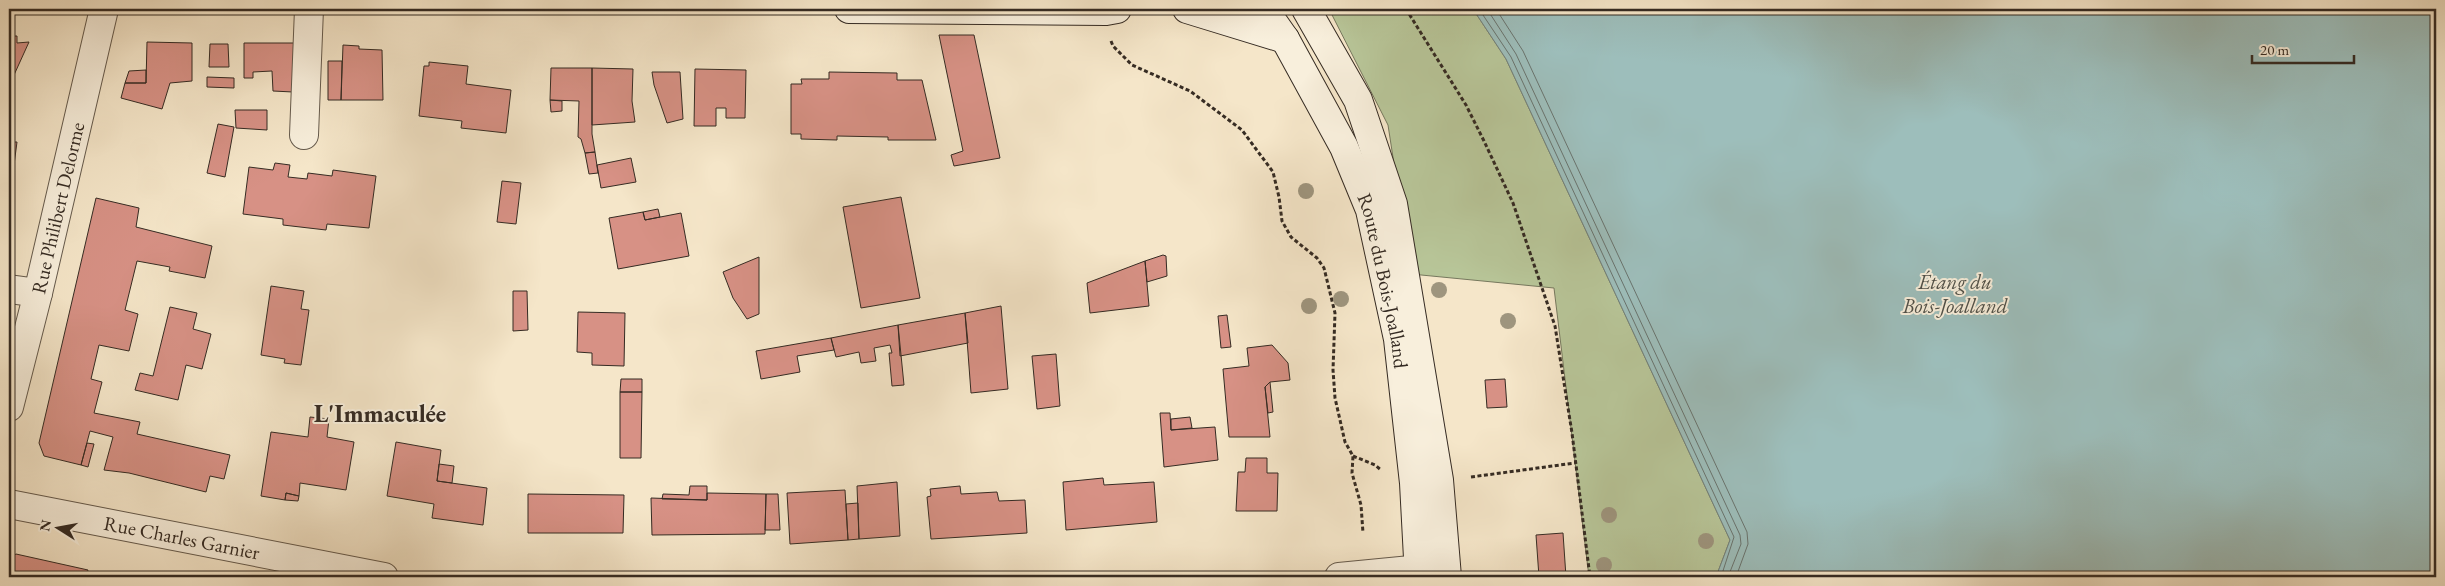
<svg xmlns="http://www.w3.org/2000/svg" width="2445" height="586" font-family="'EB Garamond',serif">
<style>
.green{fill:#b8c699;stroke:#76785e}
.water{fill:#9dbebb;stroke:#73837e}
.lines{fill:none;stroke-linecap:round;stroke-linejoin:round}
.shore{stroke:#69746f;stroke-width:1}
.building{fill:#d79185;stroke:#352b23}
.street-casing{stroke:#655a4c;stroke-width:30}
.secondary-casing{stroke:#352b23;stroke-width:30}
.path{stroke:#352b23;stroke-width:3;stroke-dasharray:4 2.5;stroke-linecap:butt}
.street{stroke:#f8efdc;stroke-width:28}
.secondary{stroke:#f8efdc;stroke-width:28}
.tree{fill:#9e957e}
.labels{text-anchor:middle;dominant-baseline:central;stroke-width:4;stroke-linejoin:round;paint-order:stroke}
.street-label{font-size:20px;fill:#352b23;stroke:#f8efdc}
.water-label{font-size:21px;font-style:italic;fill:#4f5049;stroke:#f8efdc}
.district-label{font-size:25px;font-weight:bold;fill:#352b23;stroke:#f8efdc}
</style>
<rect width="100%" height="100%" fill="#f5e6c9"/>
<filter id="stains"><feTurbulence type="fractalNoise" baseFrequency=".004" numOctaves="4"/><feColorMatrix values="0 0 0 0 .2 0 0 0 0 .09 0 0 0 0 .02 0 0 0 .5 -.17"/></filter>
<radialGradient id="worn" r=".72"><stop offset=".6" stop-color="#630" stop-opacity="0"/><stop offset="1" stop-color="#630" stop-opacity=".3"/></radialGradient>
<path class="green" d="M 1329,9 L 1473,9 L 1506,59 L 1730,540 L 1716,577 L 1589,577 L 1554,288 L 1411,274 L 1388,125 Z"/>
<path class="water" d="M 1473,9 L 2436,9 L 2436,577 L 1716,577 L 1730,540 L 1506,59 Z"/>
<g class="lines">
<path class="shore" d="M 1479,9 L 1511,57 L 1734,537 L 1721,577
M 1487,9 L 1516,54 L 1740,535 L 1741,544 L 1728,577
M 1496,9 L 1523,51 L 1747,532 L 1748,544 L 1736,577"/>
</g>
<path class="building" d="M 939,35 L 974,35 L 1000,158 L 954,166 L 951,155 L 963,151 Z
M 9,36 L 17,36 L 17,43 L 29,42 L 9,86 Z
M 147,42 L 192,43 L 192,81 L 170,83 L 162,109 L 121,98 L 125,83 L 146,83 Z
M 244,43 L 294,43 L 293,92 L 273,91 L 272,71 L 253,72 L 253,78 L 244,78 Z
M 210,44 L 228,44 L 229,67 L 209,67 Z
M 343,45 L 359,46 L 359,49 L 382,50 L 383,100 L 341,100 Z
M 328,61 L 342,61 L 341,100 L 328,100 Z
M 429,62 L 468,66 L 466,84 L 511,90 L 506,133 L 461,128 L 462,121 L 419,116 L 424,66 L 429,66 Z
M 551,68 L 592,68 L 592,134 L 595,152 L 585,153 L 581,139 L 578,137 L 579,101 L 550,100 Z
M 592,68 L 633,69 L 632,101 L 635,122 L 592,125 Z
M 695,69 L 746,70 L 745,118 L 726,118 L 726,108 L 716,108 L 716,126 L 694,126 Z
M 146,70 L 146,83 L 125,83 L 129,71 Z
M 652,72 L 680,72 L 683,119 L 667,123 L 654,85 Z
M 829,72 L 897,73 L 897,80 L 922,80 L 936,140 L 888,140 L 888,137 L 837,136 L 837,140 L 801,139 L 801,134 L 791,134 L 791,84 L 802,84 L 801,79 L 829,79 Z
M 207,77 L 234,78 L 234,88 L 207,87 Z
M 550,100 L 562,101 L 562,111 L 551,112 Z
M 235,110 L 267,110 L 267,130 L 236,128 Z
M 13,124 L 12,142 L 17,142 L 9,203 L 9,125 Z
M 218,124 L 234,127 L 225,177 L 207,173 Z
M 595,152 L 598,173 L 589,174 L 585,153 Z
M 631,158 L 636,182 L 601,188 L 597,165 Z
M 275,163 L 290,165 L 288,177 L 307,179 L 308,173 L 332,176 L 333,170 L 376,176 L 369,228 L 327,224 L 326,230 L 283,225 L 283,219 L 243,214 L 249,167 L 273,170 Z
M 502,181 L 521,183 L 516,224 L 497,222 Z
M 901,197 L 920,298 L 861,308 L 843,207 Z
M 96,198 L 139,208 L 136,227 L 212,246 L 205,278 L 169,271 L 170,267 L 137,261 L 125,310 L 138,314 L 129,351 L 99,345 L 91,379 L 102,382 L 94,413 L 140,422 L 137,434 L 230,455 L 224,479 L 210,476 L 206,492 L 129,473 L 104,470 L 113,437 L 90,431 L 81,465 L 44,456 L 39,443 Z
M 658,209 L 660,217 L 645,220 L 643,212 Z
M 643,212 L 645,220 L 681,213 L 689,256 L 618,269 L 609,218 Z
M 1163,255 L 1166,256 L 1167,276 L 1147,282 L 1145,261 Z
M 759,257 L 759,314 L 747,319 L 733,298 L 723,272 Z
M 1145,261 L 1149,306 L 1090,313 L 1087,283 Z
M 271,286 L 304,291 L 301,309 L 309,310 L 301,365 L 284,363 L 285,359 L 261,355 Z
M 513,291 L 527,291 L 528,330 L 513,331 Z
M 1001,306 L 1008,389 L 971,393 L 965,313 Z
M 170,307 L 197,313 L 193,329 L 211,334 L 202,369 L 186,365 L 178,400 L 135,390 L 140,373 L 153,376 Z
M 578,312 L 625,313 L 624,366 L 592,365 L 592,353 L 577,352 Z
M 965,313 L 968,343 L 900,356 L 898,325 Z
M 1227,315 L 1231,347 L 1221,348 L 1218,316 Z
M 898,325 L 904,385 L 892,386 L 889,353 L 892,353 L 890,345 L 874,348 L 876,361 L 861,363 L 859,352 L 836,357 L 831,338 Z
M 831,338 L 834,350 L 797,356 L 800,372 L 761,379 L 756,351 Z
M 1272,345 L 1288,363 L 1290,380 L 1270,382 L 1265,387 L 1270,437 L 1229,437 L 1223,369 L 1249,366 L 1247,348 Z
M 1056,354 L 1060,406 L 1037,409 L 1032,356 Z
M 621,379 L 642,379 L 642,392 L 620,392 Z
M 1505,379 L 1507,407 L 1487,408 L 1485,380 Z
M 1270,382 L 1273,412 L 1268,413 L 1265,387 Z
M 620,392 L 642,392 L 641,458 L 620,458 Z
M 1160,413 L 1170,413 L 1171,430 L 1215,427 L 1218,460 L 1164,467 Z
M 310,417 L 329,419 L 327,437 L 354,442 L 346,490 L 300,483 L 299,496 L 286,493 L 285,500 L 261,496 L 271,432 L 308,437 Z
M 1190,417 L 1192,428 L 1171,430 L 1171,419 Z
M 396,442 L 441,450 L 437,481 L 487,488 L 483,525 L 432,518 L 434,504 L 387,496 Z
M 87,443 L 94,444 L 88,467 L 81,465 Z
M 1246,458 L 1267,458 L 1267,473 L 1278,473 L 1277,511 L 1236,511 L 1238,472 L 1245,472 Z
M 439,464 L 454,466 L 452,483 L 437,481 Z
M 1103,478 L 1104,485 L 1154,482 L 1157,522 L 1066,530 L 1063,482 Z
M 897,482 L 900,536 L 859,539 L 857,486 Z
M 690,486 L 707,486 L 707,500 L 662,499 L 663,494 L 689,495 Z
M 960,486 L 961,494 L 997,492 L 999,501 L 1025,500 L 1027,533 L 931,539 L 927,497 L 931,496 L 930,489 Z
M 845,490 L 848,540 L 790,544 L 787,493 Z
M 286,493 L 299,496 L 298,501 L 285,500 Z
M 707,493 L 766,494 L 765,534 L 652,535 L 651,498 L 707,500 Z
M 528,494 L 624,495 L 623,533 L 528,533 Z
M 766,494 L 778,494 L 780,530 L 765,530 Z
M 858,503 L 859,539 L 848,540 L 846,504 Z
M 1563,533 L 1566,577 L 1539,577 L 1536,535 Z
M 16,554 L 88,570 L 86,577 L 9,577 L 9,558 Z"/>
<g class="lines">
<defs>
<g id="street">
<path d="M 304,135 L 309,9"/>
<path d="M 9,289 L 38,293"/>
<path id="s1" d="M 9,407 L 38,293 L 104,9"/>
<path id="s2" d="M 9,504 L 384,577"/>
<path d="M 1339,577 L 1442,567"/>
</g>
<g id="secondary">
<path d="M 849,9 L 1106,11 L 1117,9"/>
<path d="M 1187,9 L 1285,39"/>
<path id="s3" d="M 1264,9 L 1285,39 L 1344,147 L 1370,210 L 1398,339 L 1414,483 L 1419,577"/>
<path d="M 1306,9 L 1358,100 L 1393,204 L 1439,480 L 1447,577"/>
</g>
</defs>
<use href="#street" class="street-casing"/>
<use href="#secondary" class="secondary-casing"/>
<path class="path" d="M 1406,9 L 1466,105 L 1484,141 L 1513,203 L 1555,326 L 1572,433 L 1590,577
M 1111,41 L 1113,46 L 1132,65 L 1190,91 L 1242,130 L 1273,172 L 1279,197 L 1282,221 L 1291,237 L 1317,258 L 1324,268 L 1335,313 L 1333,370 L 1335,398 L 1345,442 L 1353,456 L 1352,473 L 1361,505 L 1363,533
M 9,97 L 12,97
M 1353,456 L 1375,465 L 1381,470
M 1471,477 L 1575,463"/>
<use href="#street" class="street"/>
<use href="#secondary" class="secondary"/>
</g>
<g class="tree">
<circle cx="1306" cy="191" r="8"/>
<circle cx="1439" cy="290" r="8"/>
<circle cx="1341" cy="299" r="8"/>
<circle cx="1309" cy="306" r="8"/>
<circle cx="1508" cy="321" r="8"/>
<circle cx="1609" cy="515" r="8"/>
<circle cx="1706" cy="541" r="8"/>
<circle cx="1604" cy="565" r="8"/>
</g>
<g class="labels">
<g class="street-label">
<text stroke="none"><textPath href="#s1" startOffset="205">Rue Philibert Delorme</textPath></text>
<text stroke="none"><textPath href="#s3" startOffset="300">Route du Bois-Joalland</textPath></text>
<text stroke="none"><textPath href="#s2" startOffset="176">Rue Charles Garnier</textPath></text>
</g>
<g class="water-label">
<text x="1955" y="281">Étang du<tspan x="1955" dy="24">Bois-Joalland</tspan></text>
</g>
<g class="district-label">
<text x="380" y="413">L'Immaculée</text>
</g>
</g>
<rect width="2445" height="586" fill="none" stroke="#f5e6c9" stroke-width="30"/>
<rect x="10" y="10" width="2425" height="566" fill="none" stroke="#352b23" stroke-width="2.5"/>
<rect x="15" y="15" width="2415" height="556" fill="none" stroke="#352b23"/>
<g transform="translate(58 528) rotate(281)" stroke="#f8efdc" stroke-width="4" paint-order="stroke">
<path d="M0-4L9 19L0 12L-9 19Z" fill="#352b23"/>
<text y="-8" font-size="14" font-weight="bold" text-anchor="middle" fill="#352b23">N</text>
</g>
<path d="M2252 55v8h102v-8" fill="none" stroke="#352b23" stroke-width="2.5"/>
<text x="2260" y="55" font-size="15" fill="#352b23" stroke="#f8efdc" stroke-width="4" paint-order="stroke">20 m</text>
<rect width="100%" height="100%" filter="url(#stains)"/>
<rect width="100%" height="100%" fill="url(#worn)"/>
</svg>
